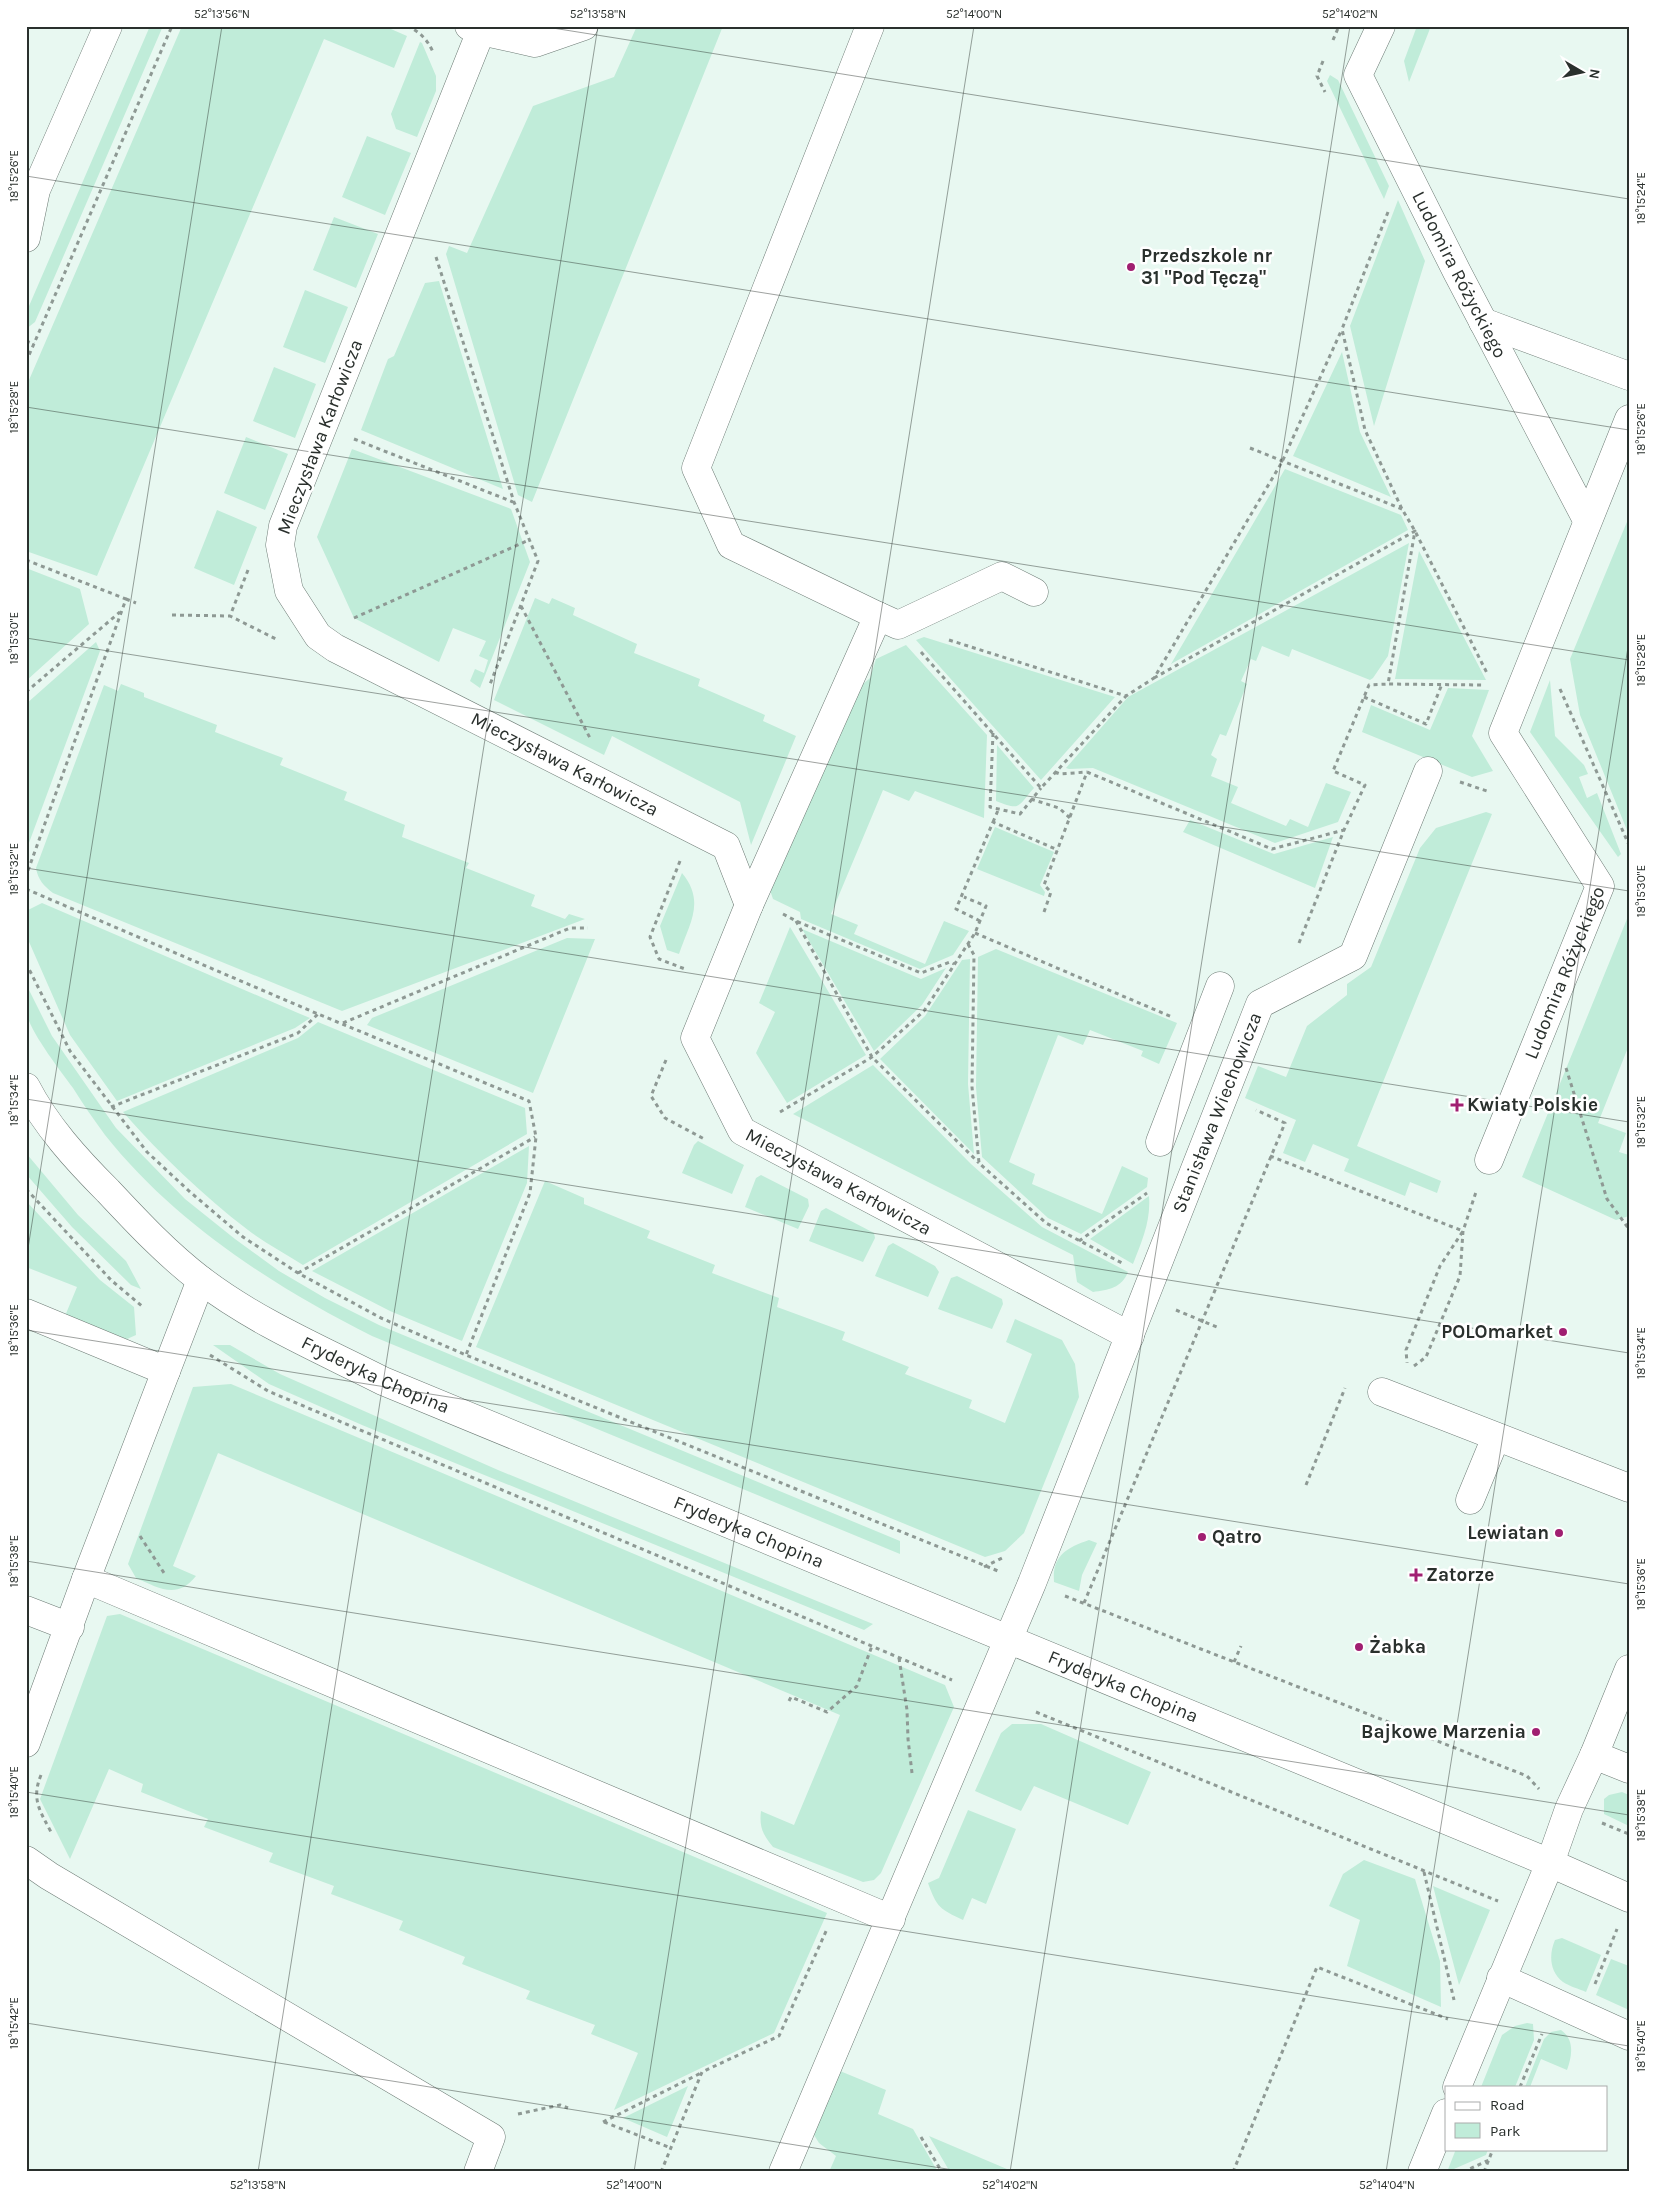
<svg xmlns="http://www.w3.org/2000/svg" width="1655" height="2198" font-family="Karla,sans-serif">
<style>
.green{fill:#c0ecd9}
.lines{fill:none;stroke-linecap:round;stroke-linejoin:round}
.minor-casing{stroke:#6d7b75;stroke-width:29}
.path{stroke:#8e9994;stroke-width:3;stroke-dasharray:4 4;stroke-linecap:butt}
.minor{stroke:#fff;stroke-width:28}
.ticks{fill:none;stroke:#2a302d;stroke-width:1;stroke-opacity:0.45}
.poi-dot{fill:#a01f71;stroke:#fff;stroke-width:2}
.labels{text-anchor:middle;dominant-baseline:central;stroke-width:5;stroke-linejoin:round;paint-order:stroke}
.poi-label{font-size:19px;font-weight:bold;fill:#2a302d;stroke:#fff;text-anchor:start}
.street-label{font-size:19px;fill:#2a302d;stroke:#fff}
.neatline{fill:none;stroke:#2a302d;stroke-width:2}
.ticks-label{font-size:12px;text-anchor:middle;fill:#2a302d}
</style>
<rect width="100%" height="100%" fill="#e8f8f1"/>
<path class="green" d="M 150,26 L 163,26 L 35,322 L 26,329 L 26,313 Z
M 182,26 L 384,26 L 407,36 L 394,68 L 324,39 L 97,576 L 26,551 L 26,387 Z
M 637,26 L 723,26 L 532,502 L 518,495 L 446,254 L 449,246 L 467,253 L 533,106 L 614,77 Z
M 1417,26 L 1431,26 L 1409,82 L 1404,61 Z
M 420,42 L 422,43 L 436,76 L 436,91 L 417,137 L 396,129 L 391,114 Z
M 1330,75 L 1338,80 L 1389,186 L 1384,199 L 1327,81 Z
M 367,136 L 411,153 L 385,215 L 342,197 Z
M 1398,200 L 1425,261 L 1374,426 L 1350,326 Z
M 334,217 L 378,234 L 356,288 L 313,270 Z
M 439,281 L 503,489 L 361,430 L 388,359 L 394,356 L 425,283 Z
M 305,290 L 348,307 L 325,363 L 283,347 Z
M 1342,352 L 1360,432 L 1391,497 L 1293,456 Z
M 274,367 L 316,384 L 295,438 L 253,421 Z
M 246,437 L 288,454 L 265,510 L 224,493 Z
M 352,449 L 511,509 L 530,562 L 480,688 L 470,681 L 475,669 L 484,673 L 488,660 L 479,656 L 486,641 L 453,628 L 439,662 L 354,618 L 317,537 Z
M 1285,469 L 1401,515 L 1408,530 L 1171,664 Z
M 217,510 L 257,527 L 234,585 L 194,568 Z
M 1629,517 L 1629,835 L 1580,715 L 1570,659 Z
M 1409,543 L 1388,656 L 1373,678 L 1370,680 L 1292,649 L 1289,657 L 1262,646 L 1256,661 L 1251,659 L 1241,681 L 1247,684 L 1226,736 L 1220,734 L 1211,755 L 1217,759 L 1211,776 L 1238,787 L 1231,803 L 1286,826 L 1290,819 L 1308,827 L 1326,783 L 1351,792 L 1338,822 L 1275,843 L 1093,768 L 1069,769 L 1066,768 L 1128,697 Z
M 1419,551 L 1486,680 L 1395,679 Z
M 26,568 L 80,589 L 89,624 L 26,681 Z
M 535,598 L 549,604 L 552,598 L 575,608 L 573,615 L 637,644 L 634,653 L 700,679 L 698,686 L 765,715 L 763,721 L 796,736 L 751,845 L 740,802 L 612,736 L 604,755 L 494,700 Z
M 924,637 L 1115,697 L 1041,780 L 916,640 Z
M 96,642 L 100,651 L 26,851 L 26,704 Z
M 906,645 L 987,735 L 984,818 L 915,791 L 909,801 L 883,790 L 831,914 L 858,925 L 854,934 L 925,964 L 944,921 L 969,931 L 953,955 L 920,969 L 801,919 L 800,912 L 773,899 L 769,887 L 854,692 L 870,678 L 876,659 Z
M 1550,680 L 1555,736 L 1584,765 L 1588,774 L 1579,777 L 1587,798 L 1597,793 L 1621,854 L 1618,857 L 1530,732 Z
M 121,684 L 144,693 L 144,697 L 217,725 L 215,732 L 283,758 L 280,765 L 347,792 L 344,800 L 405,825 L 402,837 L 469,863 L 466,868 L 535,895 L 531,906 L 565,919 L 569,914 L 585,919 L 342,1011 L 53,893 C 44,886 38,880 36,868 L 104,685 L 118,691 Z
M 1448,688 L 1489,690 L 1472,736 L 1493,771 L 1472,777 L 1362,732 L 1371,705 L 1430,730 Z
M 997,745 L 1034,788 C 1017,807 1021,811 996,801 Z
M 1486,812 L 1492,814 L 1357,1146 L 1441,1181 L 1437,1193 L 1410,1182 L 1405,1196 L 1344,1171 L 1349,1159 L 1313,1144 L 1305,1162 L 1283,1153 L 1296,1120 L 1245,1098 L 1258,1066 L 1286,1077 L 1307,1026 L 1347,995 L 1347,984 L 1371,967 L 1420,848 L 1436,828 Z
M 1190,820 L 1274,854 L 1333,837 L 1315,888 L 1183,832 Z
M 995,827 L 1054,852 L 1040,885 L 1045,892 L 1044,896 L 977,869 Z
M 682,873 C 706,902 689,924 679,954 L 667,950 L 660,926 Z
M 42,903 L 298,1013 L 310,1018 L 295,1028 L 117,1101 L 70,1035 L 26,935 L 26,911 Z
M 1629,914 L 1629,1045 L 1598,1123 L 1626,1133 L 1619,1152 L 1629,1155 L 1629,1216 L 1616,1220 L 1522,1177 Z
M 790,927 L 866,1055 L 787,1103 L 756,1053 L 775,1012 L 759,1003 Z
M 802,929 L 921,979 L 946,968 L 922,1005 L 874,1051 Z
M 567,938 L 595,939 L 533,1093 L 367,1025 L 372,1018 Z
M 996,949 L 1177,1023 L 1159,1064 L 1141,1056 L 1143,1051 L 1090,1030 L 1083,1045 L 1058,1035 L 1009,1162 L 1035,1174 L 1032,1184 L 1102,1214 L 1122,1166 L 1148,1178 L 1147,1187 L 1081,1234 L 1048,1218 L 982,1157 L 976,1087 L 978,957 Z
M 970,959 L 968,1084 L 974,1154 L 880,1059 L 925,1016 L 962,960 Z
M 26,984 L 52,1036 L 116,1128 L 185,1199 L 235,1239 L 279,1271 L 325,1298 L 379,1325 L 900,1541 L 900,1554 L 372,1336 C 273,1286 175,1223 105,1135 C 94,1120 83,1104 73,1088 C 60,1070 29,1031 26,1011 C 25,1002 26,993 26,984 Z
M 318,1022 L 525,1108 L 527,1134 L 303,1265 C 285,1253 265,1243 248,1230 C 202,1195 161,1155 123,1112 L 298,1038 Z
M 873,1065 L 971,1164 L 1042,1227 L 1128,1272 C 1122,1288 1108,1290 1093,1292 L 1077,1282 L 1073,1255 L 793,1114 Z
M 698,1141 L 744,1165 L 732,1194 L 682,1173 L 694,1145 Z
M 529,1146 L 527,1183 L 462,1341 L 390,1311 L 312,1271 Z
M 26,1153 L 78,1215 L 126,1261 L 141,1289 L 131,1285 L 72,1227 L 26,1174 Z
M 761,1175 L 808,1199 L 809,1206 L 798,1229 L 745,1207 L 756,1178 Z
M 545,1181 L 584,1198 L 584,1204 L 650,1231 L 647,1238 L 715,1265 L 712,1273 L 779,1298 L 777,1307 L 845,1332 L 842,1340 L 909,1367 L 905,1374 L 972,1400 L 969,1408 L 1005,1423 L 1032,1354 L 1006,1342 L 1015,1319 L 1062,1340 L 1075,1364 L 1079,1397 L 1024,1533 L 1005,1551 L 985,1557 L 476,1347 Z
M 1149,1196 C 1151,1221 1142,1241 1133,1264 L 1090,1239 Z
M 26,1201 L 100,1280 L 134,1307 L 136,1335 L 127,1339 L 117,1338 L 65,1316 L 77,1287 L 26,1267 Z
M 826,1208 L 874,1233 L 875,1238 L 863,1262 L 809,1241 L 821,1211 Z
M 893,1243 L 935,1266 L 939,1272 L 928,1297 L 875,1276 L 888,1246 Z
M 957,1276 L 1002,1299 L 1003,1304 L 992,1329 L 938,1309 L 951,1278 Z
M 213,1345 L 230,1345 L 280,1374 L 498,1470 L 873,1624 L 864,1630 L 362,1425 L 269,1384 Z
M 231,1384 L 945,1685 L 954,1707 L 881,1873 L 874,1880 L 863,1882 L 773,1847 C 763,1835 759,1827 761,1811 L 794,1825 L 840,1715 L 218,1453 L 173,1566 L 196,1576 C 177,1600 159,1588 136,1578 L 128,1564 L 193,1387 Z
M 1089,1540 L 1097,1543 L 1082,1575 L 1079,1591 L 1054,1582 C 1052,1556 1066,1548 1089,1540 Z
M 120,1614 L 827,1913 L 774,2033 L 614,2110 L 638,2053 L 591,2034 L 595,2025 L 526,1999 L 530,1991 L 462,1964 L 465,1957 L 399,1930 L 403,1921 L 331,1894 L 334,1886 L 269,1862 L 273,1853 L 204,1827 L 208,1819 L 141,1792 L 143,1784 L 109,1769 L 70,1859 L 40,1799 L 107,1616 Z
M 1012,1724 L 1041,1724 L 1151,1772 L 1128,1825 L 1034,1786 L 1021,1811 L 975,1791 L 1001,1733 Z
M 1622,1792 L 1629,1795 L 1629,1826 L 1604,1814 L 1604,1799 L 1609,1795 Z
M 968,1810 L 1016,1829 L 986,1904 L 972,1898 L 963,1920 C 940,1909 937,1908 928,1883 L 939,1878 Z
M 1364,1860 L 1415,1879 L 1440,1961 L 1441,2007 L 1347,1966 L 1360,1920 L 1329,1906 L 1343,1874 Z
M 1433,1886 L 1490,1910 L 1459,1985 Z
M 1562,1938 L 1601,1955 L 1586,1992 C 1579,1989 1569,1986 1563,1982 C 1549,1971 1549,1954 1555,1940 Z
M 1611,1959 L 1629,1966 L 1629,2010 L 1596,1995 Z
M 1527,2023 L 1533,2024 L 1534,2040 L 1515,2087 L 1481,2087 L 1502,2035 L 1515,2026 Z
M 1561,2030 C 1575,2040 1572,2056 1567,2070 L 1541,2059 L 1530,2087 L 1525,2087 L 1544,2039 L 1551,2032 Z
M 840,2071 L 886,2090 L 878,2114 L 913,2129 L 938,2172 L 829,2172 L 836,2156 L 819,2143 L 814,2135 Z
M 688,2086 L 667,2137 L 623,2118 Z
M 929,2136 L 1014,2172 L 950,2172 Z
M 1456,2149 L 1488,2149 L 1486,2155 L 1447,2172 Z"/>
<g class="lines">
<defs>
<g id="minor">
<path d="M 469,26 L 481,31 L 535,43 L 584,26"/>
<path id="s1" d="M 870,26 L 696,468 L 731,545 L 878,616 L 749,905 L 695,1038 L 742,1131 L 1130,1336"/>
<path id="s2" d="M 1381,26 L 1358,75 L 1457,272 L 1587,520"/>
<path id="s3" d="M 481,31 L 283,526 L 280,545 L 289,591 L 318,636 L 335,648 L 726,846 L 749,905"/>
<path d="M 26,238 L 36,190 L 108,26"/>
<path d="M 1483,322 L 1629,376"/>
<path d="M 878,616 L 898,625 L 1002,576 L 1034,592"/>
<path id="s4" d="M 26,1087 C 46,1126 77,1160 108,1191 C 137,1222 167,1254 201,1280 C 256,1322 322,1350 383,1381 L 1550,1863 L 1629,1898"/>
<path d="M 1160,1142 L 1220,986"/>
<path id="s5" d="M 1489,1160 L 1600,886 L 1503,733 L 1629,419"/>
<path d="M 26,1313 L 166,1371"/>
<path d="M 1382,1392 L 1629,1488"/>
<path d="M 1470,1500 L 1496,1437"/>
<path d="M 86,1579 L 201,1280"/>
<path d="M 26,1610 L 70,1627"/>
<path d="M 26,1743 L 86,1579 L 891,1919"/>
<path d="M 1594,1755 L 1629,1669"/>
<path d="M 26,1860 L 49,1876 L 491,2137 L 478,2172"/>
<path d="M 1501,1978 L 1629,2036"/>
<path d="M 1457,2087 L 1550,1863 L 1569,1809 L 1594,1755 L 1629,1769"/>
<path id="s6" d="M 783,2172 L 1032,1583 L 1260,1004 L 1353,956 L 1428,771"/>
<path d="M 1422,2172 L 1446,2113"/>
</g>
</defs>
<use href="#minor" class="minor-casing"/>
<path class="path" d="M 407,26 C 420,32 427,39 433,52
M 1333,40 L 1339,26
M 1323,61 L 1317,76 L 1325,92
M 1388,212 L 1342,329 L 1365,430 L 1402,509 L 1415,531 L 1488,675
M 436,257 L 514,502 L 538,561 L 489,687
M 26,341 L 34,344
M 26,362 L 172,26
M 354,439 L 513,502
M 1250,448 L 1402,509
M 26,560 L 126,599 L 26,876
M 248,570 L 230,616 L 276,639
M 126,599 L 136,603
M 521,606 L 590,738
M 172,615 L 230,616
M 354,618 L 529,540
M 949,640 L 1126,696 L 1154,678 L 1282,462 L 1342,329
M 921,652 L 1041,788 L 1126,696
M 1154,678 L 1415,531 L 1388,684 L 1485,685
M 1560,689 L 1629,845
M 26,692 L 120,612
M 1364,697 L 1426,724 L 1442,684
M 993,733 L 990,807 L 1020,814 L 1041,788
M 1055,772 L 1060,774 L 1087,772
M 1460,782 L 1490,792
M 1031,799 L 1059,808 L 1070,818
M 993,822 L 999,808
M 680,861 L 650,937 L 659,959 L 685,969
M 26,889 L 318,1014 L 529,1101 L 536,1137 L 530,1193 L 466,1355
M 1044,912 L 1051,892 L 1044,885 L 1087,772 L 1272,849 L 1344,830
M 783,914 L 796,921 L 921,973 L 950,962 L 954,964
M 796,921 L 872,1057 L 979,1163
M 980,921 L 956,909 L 993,822 L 1058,850
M 975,933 L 1172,1017
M 1299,943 L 1344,830 L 1365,785 L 1333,771 L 1369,685 L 1388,684
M 968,944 L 974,955 L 972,1087 L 979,1163 L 1046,1223 L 1122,1263
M 26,963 L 70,1051 L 147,1152 L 189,1191 L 243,1237 L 298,1273 L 381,1318 L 466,1355 L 998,1571
M 343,1023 L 570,928 L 588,928
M 666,1060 L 651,1096 L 665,1118 L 706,1140
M 1566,1068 L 1607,1199 L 1629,1229
M 111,1107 L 298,1033 L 318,1014
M 780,1112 L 872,1057 L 924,1011 L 975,933 L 986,906 L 964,897
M 1270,1156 L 1463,1231 L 1440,1266 L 1406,1350 L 1407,1363
M 26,1189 L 111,1280 L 143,1307
M 1079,1241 L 1147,1193
M 298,1273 L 535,1137
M 1176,1310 L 1219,1328
M 210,1355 L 268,1391 L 952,1680
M 1414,1366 L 1426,1357 L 1460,1276 L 1463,1231 L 1476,1192
M 1306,1485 L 1345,1388
M 140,1536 L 164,1573
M 984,1567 L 1004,1557
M 1065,1596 L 1527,1776 L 1539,1789
M 1084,1603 L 1285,1123 L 1256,1110
M 899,1658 L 907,1710 L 908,1739 L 912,1773
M 1234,1662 L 1241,1646
M 789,1701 L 791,1697 L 827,1712 L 857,1686 L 872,1646
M 1036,1712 L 1498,1901
M 41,1775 C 31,1799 40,1811 51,1832
M 1602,1823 L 1629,1834
M 1424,1872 L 1454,2000
M 1595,1984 L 1617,1929
M 1520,2087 L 1542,2034
M 518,2114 L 560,2105 L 568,2108
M 603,2122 L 701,2073
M 604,2122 L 671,2148
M 921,2137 L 942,2172
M 661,2172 L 702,2072 L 779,2036 L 827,1929
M 1233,2172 L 1317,1967 L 1448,2019
M 1463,2172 L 1489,2160
M 1484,2172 L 1493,2149"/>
<use href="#minor" class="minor"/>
</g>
<path class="ticks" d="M 540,26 L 1629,199M 26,176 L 1629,430M 26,407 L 1629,660M 26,638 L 1629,891M 26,868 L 1629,1122M 26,1099 L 1629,1353M 26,1261 L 222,26M 26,1330 L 1629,1584M 26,1561 L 1629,1815M 26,1792 L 1629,2046M 26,2023 L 966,2172M 258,2172 L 598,26M 634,2172 L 974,26M 1010,2172 L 1350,26M 1386,2172 L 1629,641"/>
<g class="poi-dot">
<circle cx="1131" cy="267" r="5"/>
<path d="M1454.5 1097.5h5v5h5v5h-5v5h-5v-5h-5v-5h5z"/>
<circle cx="1563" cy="1332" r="5"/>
<circle cx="1559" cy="1533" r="5"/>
<circle cx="1202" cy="1537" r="5"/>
<path d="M1413.5 1567.5h5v5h5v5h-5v5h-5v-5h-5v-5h5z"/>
<circle cx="1359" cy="1647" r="5"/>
<circle cx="1536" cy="1732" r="5"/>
</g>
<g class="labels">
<g class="poi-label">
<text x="1141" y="256">Przedszkole nr<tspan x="1141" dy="22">31 "Pod Tęczą"</tspan></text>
<text x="1467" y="1105">Kwiaty Polskie</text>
<text x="1553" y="1332" text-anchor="end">POLOmarket</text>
<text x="1549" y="1533" text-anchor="end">Lewiatan</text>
<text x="1212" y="1537">Qatro</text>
<text x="1426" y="1575">Zatorze</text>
<text x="1369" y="1647">Żabka</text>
<text x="1526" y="1732" text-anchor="end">Bajkowe Marzenia</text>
</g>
<g class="street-label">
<text stroke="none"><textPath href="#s2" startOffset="278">Ludomira Różyckiego</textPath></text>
<text transform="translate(320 437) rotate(-69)">Mieczysława Karłowicza</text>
<text stroke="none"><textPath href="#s3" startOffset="931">Mieczysława Karłowicza</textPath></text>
<text stroke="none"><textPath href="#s5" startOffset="202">Ludomira Różyckiego</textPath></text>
<text stroke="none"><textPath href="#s6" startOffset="1145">Stanisława Wiechowicza</textPath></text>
<text stroke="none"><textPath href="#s1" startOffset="1396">Mieczysława Karłowicza</textPath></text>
<text stroke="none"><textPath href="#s4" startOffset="461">Fryderyka Chopina</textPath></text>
<text stroke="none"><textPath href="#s4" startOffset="866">Fryderyka Chopina</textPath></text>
<text stroke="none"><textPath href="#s4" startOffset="1271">Fryderyka Chopina</textPath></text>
</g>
</g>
<rect width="1655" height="2198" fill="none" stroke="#ffffff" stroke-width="55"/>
<rect x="1445" y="2086" width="162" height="65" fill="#ffffff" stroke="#aaacab"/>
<rect x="1455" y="2102" width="25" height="8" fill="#ffffff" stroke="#aaacab"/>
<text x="1490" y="2110" font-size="15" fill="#2a302d">Road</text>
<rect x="1455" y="2123" width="25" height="15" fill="#c0ecd9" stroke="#aaacab"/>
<text x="1490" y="2136" font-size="15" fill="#2a302d">Park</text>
<g transform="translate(1582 72) rotate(99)" stroke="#ffffff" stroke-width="4" paint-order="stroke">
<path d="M0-4L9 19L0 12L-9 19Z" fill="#2a302d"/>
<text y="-8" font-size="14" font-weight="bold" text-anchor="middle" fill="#2a302d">N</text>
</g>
<rect x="28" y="28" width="1600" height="2142" class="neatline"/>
<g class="ticks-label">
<text x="222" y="18">52°13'56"N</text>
<text x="598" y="18">52°13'58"N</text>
<text x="974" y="18">52°14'00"N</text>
<text x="1350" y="18">52°14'02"N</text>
<text transform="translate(14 176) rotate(-90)" y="4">18°15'26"E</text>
<text transform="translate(1641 198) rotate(-90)" y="4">18°15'24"E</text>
<text transform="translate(14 407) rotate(-90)" y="4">18°15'28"E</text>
<text transform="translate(1641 429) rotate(-90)" y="4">18°15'26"E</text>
<text transform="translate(14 638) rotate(-90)" y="4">18°15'30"E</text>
<text transform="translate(1641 660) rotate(-90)" y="4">18°15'28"E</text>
<text transform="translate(14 869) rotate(-90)" y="4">18°15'32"E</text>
<text transform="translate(1641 891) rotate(-90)" y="4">18°15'30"E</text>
<text transform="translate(14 1100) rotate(-90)" y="4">18°15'34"E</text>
<text transform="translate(1641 1122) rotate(-90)" y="4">18°15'32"E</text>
<text transform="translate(14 1330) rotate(-90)" y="4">18°15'36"E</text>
<text transform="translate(1641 1353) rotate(-90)" y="4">18°15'34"E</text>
<text transform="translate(14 1561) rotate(-90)" y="4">18°15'38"E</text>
<text transform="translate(1641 1584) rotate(-90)" y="4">18°15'36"E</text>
<text transform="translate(14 1792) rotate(-90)" y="4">18°15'40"E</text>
<text transform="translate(1641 1815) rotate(-90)" y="4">18°15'38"E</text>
<text transform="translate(14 2023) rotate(-90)" y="4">18°15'42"E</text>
<text transform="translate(1641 2046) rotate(-90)" y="4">18°15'40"E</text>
<text x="258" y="2189">52°13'58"N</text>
<text x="634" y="2189">52°14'00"N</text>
<text x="1010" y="2189">52°14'02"N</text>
<text x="1387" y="2189">52°14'04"N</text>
</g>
</svg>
